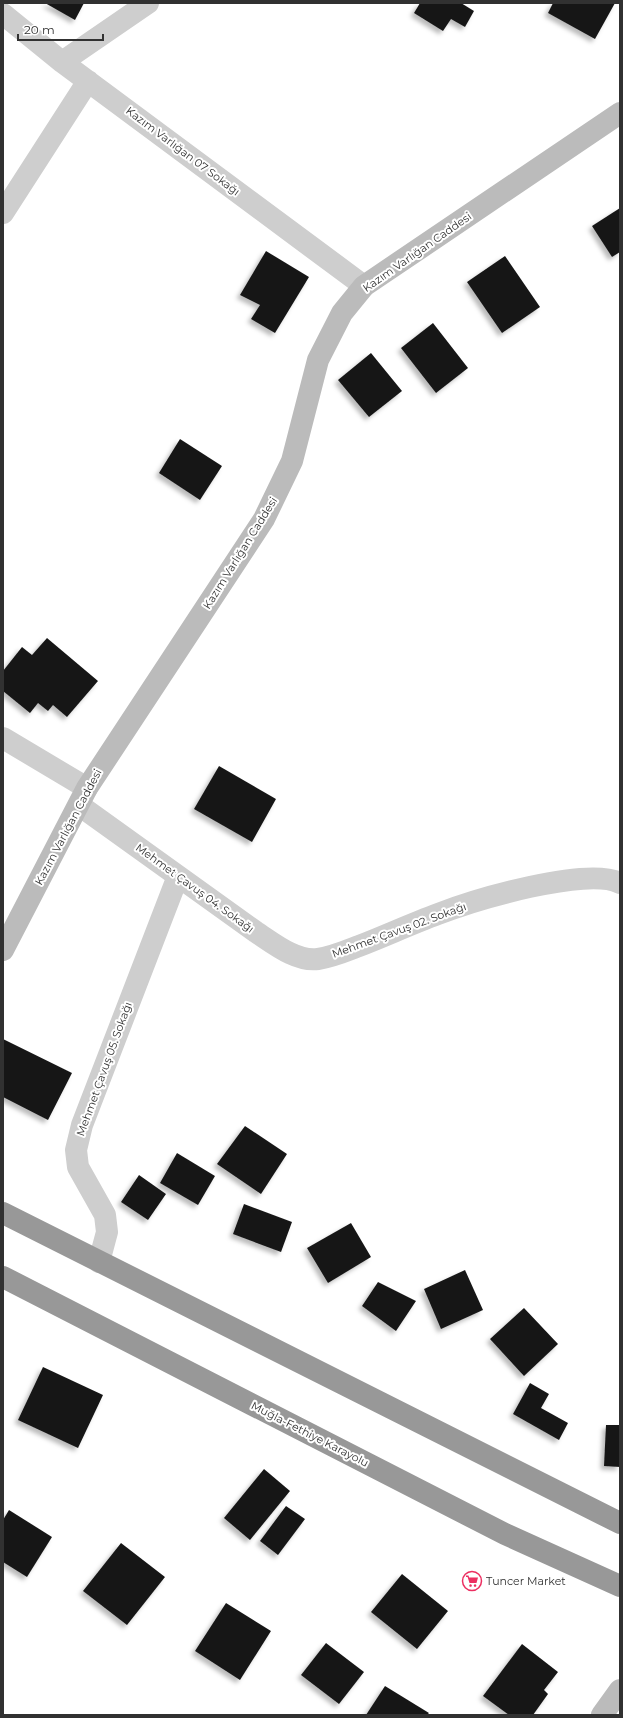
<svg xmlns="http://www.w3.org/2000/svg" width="623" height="1718" font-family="Montserrat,sans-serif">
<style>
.building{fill:#181818;filter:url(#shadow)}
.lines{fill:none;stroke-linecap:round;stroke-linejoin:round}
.street{stroke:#cecece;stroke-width:22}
.secondary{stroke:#bbb;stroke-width:22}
.highway{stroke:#989898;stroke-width:22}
.labels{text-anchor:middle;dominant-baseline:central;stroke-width:4;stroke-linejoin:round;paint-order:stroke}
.street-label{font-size:11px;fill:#313131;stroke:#fff}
.poi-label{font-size:11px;fill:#313131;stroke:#fff;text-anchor:start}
</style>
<defs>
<filter id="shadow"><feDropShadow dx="-3.5" dy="3.5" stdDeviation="2" flood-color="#0004"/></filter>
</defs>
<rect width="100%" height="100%" fill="#fff"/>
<path class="building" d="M 45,3 L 84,3 L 75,20 Z
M 420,3 L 461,3 L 474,11 L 465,27 L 451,19 L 443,31 L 414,13 Z
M 553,3 L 615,3 L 595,39 L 548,13 Z
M 620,208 L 620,252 L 612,257 L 592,226 Z
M 266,251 L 309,277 L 275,333 L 251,319 L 260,305 L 240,295 Z
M 505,256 L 540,307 L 502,333 L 467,282 Z
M 433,323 L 468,368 L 436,393 L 401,348 Z
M 371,353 L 402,391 L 369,417 L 338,380 Z
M 180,439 L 222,466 L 200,500 L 159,473 Z
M 47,638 L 98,681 L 67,717 L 53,705 L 48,711 L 38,703 L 30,713 L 3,691 L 3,671 L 22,647 L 32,655 Z
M 219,766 L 276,799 L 252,842 L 194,809 Z
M 3,1039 L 72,1073 L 48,1120 L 3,1097 Z
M 245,1126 L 287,1154 L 261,1194 L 217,1164 Z
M 177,1153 L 215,1176 L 198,1205 L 160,1183 Z
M 139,1175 L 166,1194 L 148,1220 L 121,1202 Z
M 244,1204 L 292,1222 L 281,1252 L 233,1234 Z
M 351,1223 L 371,1257 L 328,1283 L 307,1248 Z
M 465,1270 L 483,1310 L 441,1329 L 424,1289 Z
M 378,1282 L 416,1301 L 396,1331 L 362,1306 Z
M 524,1308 L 558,1344 L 524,1376 L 490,1339 Z
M 43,1367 L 103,1395 L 78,1448 L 18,1420 Z
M 530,1383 L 549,1394 L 541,1408 L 568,1423 L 559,1440 L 513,1414 Z
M 606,1425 L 620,1425 L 620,1467 L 604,1466 Z
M 264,1469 L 290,1491 L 250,1540 L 224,1518 Z
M 286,1506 L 305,1519 L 278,1555 L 260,1541 Z
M 9,1510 L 52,1537 L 27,1577 L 3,1562 L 3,1520 Z
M 121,1543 L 165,1577 L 127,1625 L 83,1591 Z
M 402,1574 L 448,1611 L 417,1649 L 371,1612 Z
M 226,1603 L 271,1631 L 240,1680 L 195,1651 Z
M 326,1643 L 364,1672 L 339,1704 L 301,1675 Z
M 522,1644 L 558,1672 L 544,1690 L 548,1694 L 533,1715 L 509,1715 L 483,1696 Z
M 385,1686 L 429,1713 L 427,1715 L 366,1715 Z"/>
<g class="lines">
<path class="street" d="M 3,14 L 62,62 L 364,286
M 62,62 L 148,3
M 3,213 L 88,81
M 3,738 L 87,788
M 79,805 L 256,932 C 273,943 296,962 318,959 C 332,957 346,951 359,946 C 385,936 411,924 438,914 C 474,900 587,866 620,883
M 99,1262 L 107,1232 L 105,1215 L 78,1167 L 76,1150 L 82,1125 L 178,876"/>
<path class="secondary" d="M 3,950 L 87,788 L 264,519 L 292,461 L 318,360 L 342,313 L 364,286 L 620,113
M 602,1715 L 620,1690"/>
<path class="highway" d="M 3,1213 L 620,1523
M 3,1277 L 505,1534 L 620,1586"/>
</g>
<defs>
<symbol id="supermarket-ring" viewBox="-11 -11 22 22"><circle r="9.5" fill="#fff" stroke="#ec2f61" stroke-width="1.5"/><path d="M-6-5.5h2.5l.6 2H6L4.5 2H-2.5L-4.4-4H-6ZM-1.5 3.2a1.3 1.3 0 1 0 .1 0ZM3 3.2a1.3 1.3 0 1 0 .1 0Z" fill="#ec2f61"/></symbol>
</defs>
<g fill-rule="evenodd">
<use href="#supermarket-ring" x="461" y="1570" width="22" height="22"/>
</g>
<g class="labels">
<g class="street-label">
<text transform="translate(183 151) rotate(37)">Kazım Varlığan 07 Sokağı</text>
<text transform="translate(417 252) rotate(-35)">Kazım Varlığan Caddesi</text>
<text transform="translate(240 553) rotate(-58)">Kazım Varlığan Caddesi</text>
<text transform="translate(68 827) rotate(-62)">Kazım Varlığan Caddesi</text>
<text transform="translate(195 888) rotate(36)">Mehmet Çavuş 04. Sokağı</text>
<text transform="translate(399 930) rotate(-20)">Mehmet Çavuş 02. Sokağı</text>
<text transform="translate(104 1069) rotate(-70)">Mehmet Çavuş 05. Sokağı</text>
<text transform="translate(310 1434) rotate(27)">Muğla-Fethiye Karayolu</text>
</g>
<g class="poi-label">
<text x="486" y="1581">Tuncer Market</text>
</g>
</g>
<rect width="623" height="1718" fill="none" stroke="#313131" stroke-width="8"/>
<path d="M18 34v6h85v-6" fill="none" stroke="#313131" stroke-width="2"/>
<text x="24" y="34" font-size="12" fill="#313131" stroke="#ffffff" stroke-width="3" paint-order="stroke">20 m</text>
</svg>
